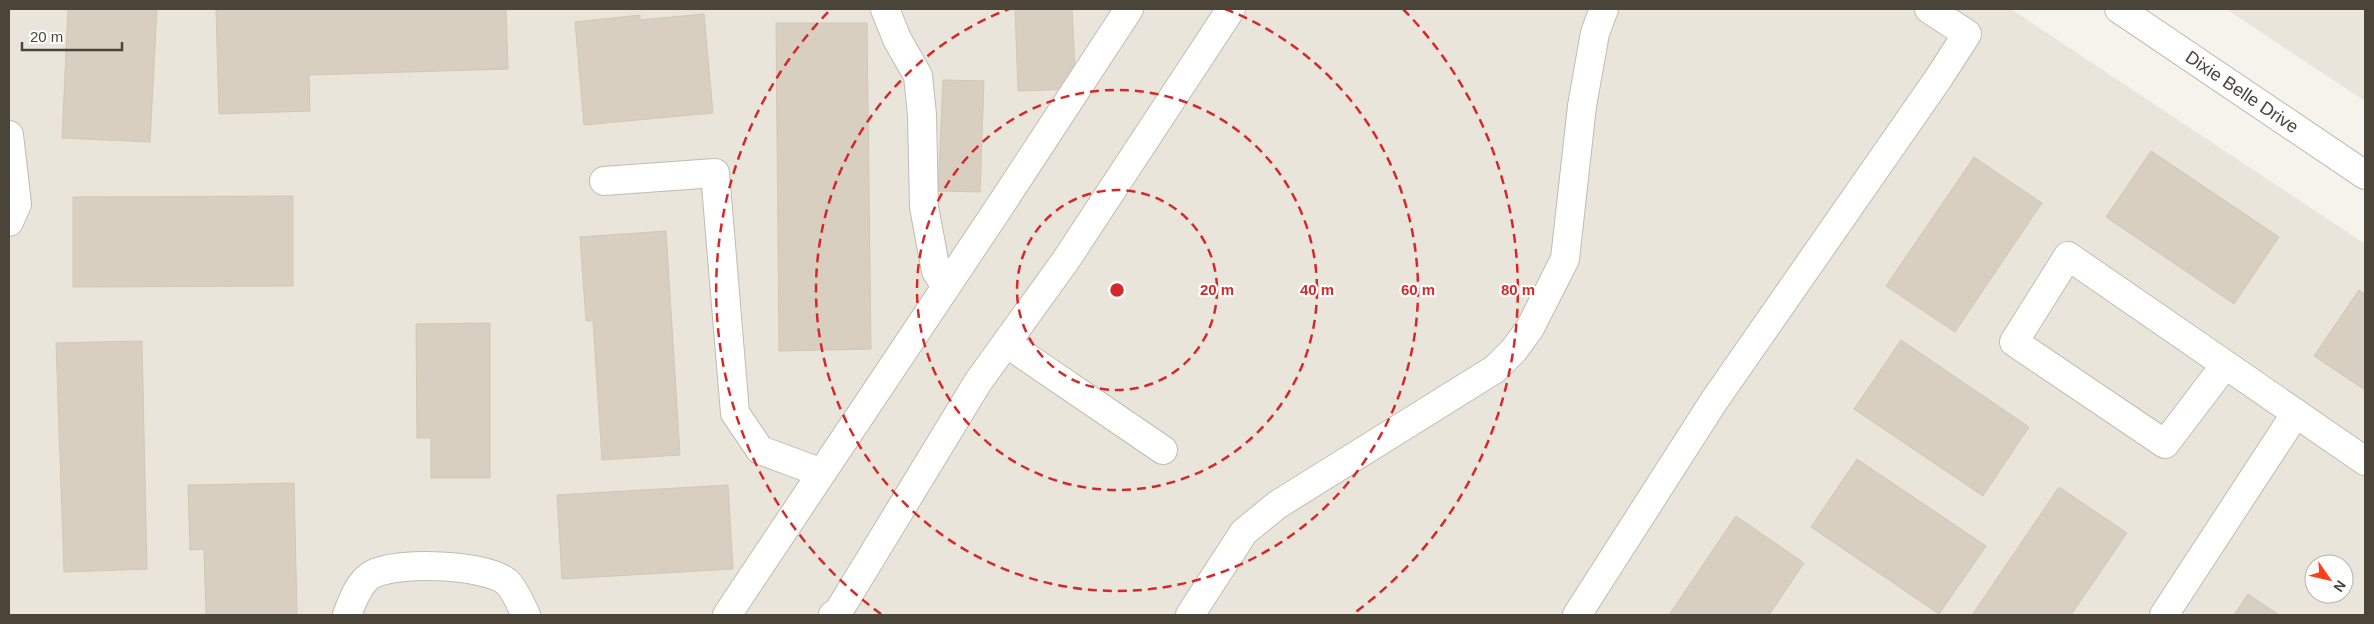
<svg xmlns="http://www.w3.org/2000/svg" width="2374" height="624" font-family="Helvetica,sans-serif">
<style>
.residential{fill:#eae5da;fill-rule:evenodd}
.building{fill:#d8cfc1;stroke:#d3c7b4}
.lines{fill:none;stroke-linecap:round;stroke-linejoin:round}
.minor-casing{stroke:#c2bbae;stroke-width:30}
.minor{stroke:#fff;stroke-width:28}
.ring{fill:none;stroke:#d62828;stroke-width:2.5;stroke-dasharray:9 6}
.labels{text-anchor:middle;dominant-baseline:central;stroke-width:4.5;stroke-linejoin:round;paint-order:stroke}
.street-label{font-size:18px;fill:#4b4439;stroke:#fff}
.centre{fill:#d62828;stroke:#fff;stroke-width:2.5}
.ring-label{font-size:15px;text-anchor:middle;font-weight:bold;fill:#d62828;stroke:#fff;stroke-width:4.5;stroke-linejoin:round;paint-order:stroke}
</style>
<rect width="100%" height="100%" fill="#f6f3ec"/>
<path class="residential" d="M 9,9 L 2011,9 L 2365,244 L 2365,615 L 9,615 ZM 2314,564 L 2344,564 L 2344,594 L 2314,594 Z
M 2226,9 L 2365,9 L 2365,101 Z"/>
<path class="building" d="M 68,9 L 157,9 L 150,142 L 62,138 Z
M 216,9 L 506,9 L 508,69 L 309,75 L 310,111 L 219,114 Z
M 1015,9 L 1072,9 L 1076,89 L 1018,91 Z
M 704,14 L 713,113 L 584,125 L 575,22 L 640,15 L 640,20 Z
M 776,23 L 867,23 L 871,349 L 779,351 Z
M 943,80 L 984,81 L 980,192 L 938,191 Z
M 2151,151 L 2279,237 L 2234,304 L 2106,217 Z
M 1974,157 L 2042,203 L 1955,332 L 1886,286 Z
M 293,196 L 293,286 L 73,287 L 73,197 Z
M 666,231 L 680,455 L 602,460 L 593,321 L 586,321 L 580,237 Z
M 2359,290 L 2365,294 L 2365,390 L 2314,356 Z
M 490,323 L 490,478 L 431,478 L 431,438 L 417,438 L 416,324 Z
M 1901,340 L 2029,427 L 1983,496 L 1854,409 Z
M 142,341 L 147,569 L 64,572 L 56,343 Z
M 1857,459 L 1986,546 L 1939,614 L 1811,527 Z
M 294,483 L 297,615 L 206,615 L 204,549 L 190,550 L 188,485 Z
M 728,485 L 733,569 L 562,579 L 557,495 Z
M 2059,487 L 2127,533 L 2071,615 L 1972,615 Z
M 1736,516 L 1804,563 L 1769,615 L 1669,615 Z
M 2248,594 L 2279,615 L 2234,615 Z"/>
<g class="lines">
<defs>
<path id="minor" d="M 885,9 L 897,39 L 918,76 L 922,115 L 924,207 L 936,271 L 946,287
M 2119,9 L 2365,175
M 9,135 L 17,204 L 9,222
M 604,181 L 715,173 L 735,413 L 760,450 L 822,473
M 1006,343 L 1163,450
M 2225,365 L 2165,444 L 2014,342 L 2068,256 L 2365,461
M 347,615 C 352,602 359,581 373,574 C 399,561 484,564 507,582 C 515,590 521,605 526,615
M 727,615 L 1000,206 L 1129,9
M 833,615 L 838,612 L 978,382 L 1066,260 L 1231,9
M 1190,615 L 1244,532 L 1277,505 L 1495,369 L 1514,350 L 1530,328 L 1565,259 L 1582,106 L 1595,33 L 1604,9
M 1577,615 L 1714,401 L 1938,79 L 1967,34 L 1929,9
M 2164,615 L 2296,413"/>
</defs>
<use href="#minor" class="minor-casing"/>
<use href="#minor" class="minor"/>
</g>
<g class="ring">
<circle cx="1117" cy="290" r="100"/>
<circle cx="1117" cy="290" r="200"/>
<path d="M1225 9A301 301 0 1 1 1009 9"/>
<path d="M881 614A401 401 0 0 1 831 9M1403 9A401 401 0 0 1 1353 614"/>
</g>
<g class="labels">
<g class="street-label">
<text transform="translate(2242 92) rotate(34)">Dixie Belle Drive</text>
</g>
</g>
<circle cx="1117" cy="290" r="8" class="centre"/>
<g class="ring-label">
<text x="1217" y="295">20 m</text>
<text x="1317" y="295">40 m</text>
<text x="1418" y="295">60 m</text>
<text x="1518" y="295">80 m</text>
</g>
<rect width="2374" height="624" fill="none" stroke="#4b4439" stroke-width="20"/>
<g transform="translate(2329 579) rotate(124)"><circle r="24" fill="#ffffff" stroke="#b7b4b0"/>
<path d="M0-4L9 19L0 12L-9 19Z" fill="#fc3f1d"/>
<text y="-8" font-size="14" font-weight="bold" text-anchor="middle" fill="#4b4439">N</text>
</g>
<path d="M22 42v8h100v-8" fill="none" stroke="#4b4439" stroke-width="2.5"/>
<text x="30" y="42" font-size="15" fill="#4b4439" stroke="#ffffff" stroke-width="4" paint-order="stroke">20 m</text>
</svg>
